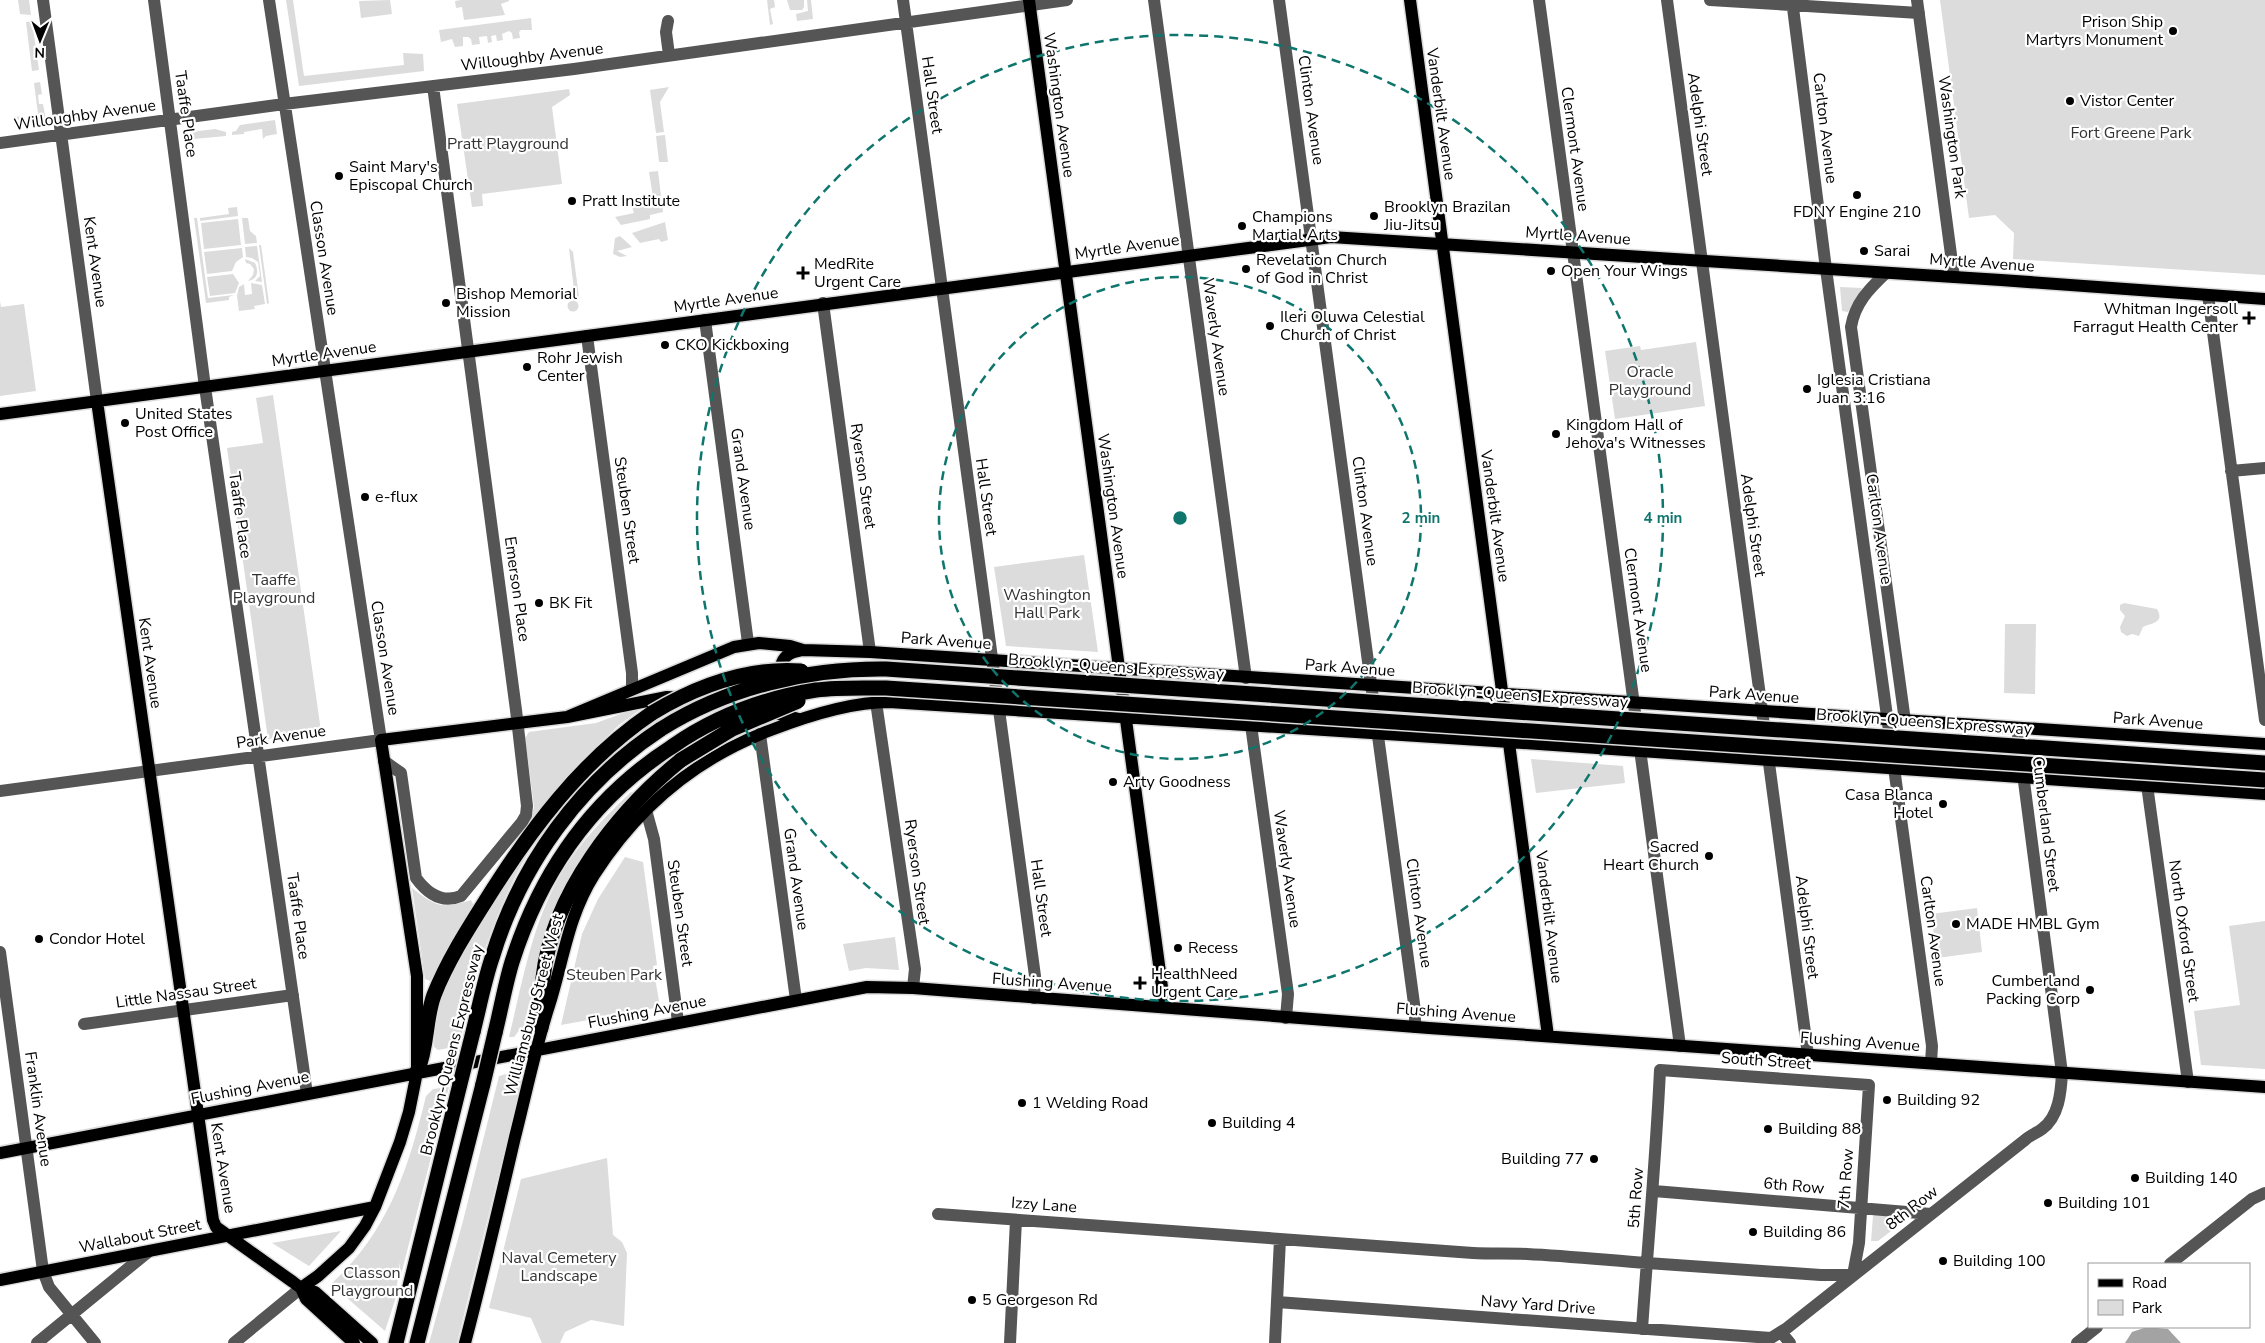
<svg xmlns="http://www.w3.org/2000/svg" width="2265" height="1343" font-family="'Nunito Sans',sans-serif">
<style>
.green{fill:#dcdcdc}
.water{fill:#a3a3a3}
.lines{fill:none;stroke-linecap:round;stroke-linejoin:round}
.major-casing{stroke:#dbdbdb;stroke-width:15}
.highway-casing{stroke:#dbdbdb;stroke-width:18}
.minor{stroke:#555;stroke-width:12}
.major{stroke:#000;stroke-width:12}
.highway{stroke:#000;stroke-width:15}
.highway-bridge-casing{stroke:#dbdbdb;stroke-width:18;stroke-linecap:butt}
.highway-bridge{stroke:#000;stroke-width:15}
.ring{fill:none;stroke:#0f766e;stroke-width:2.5;stroke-dasharray:9 6}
.poi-dot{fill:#000;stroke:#fff;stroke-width:2}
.labels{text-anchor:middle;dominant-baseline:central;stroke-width:4.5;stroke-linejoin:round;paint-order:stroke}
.poi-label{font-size:16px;fill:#000;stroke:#fff;text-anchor:start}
.street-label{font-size:16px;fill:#000;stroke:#fff}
.park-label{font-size:16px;fill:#333;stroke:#fff}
.centre{fill:#0f766e;stroke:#fff;stroke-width:2.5}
.ring-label{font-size:15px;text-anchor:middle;font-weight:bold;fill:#0f766e;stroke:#fff;stroke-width:4.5;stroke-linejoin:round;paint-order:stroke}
</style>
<rect width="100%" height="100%" fill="#fff"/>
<path class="green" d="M 18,0 L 29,0 L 31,15 L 20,14 Z
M 286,0 L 293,0 L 304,76 L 404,65 L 403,53 L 423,54 L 424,71 L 299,86 Z
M 390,0 L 392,14 L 361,18 L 359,1 Z
M 461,0 L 509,0 L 509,1 L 501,4 L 505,15 L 464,20 L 462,7 L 456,8 L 455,1 Z
M 767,0 L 774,0 L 775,7 L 770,9 L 773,24 L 770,25 Z
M 787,0 L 804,0 L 804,7 L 802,10 L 790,10 Z
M 807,0 L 811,0 L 813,19 L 797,21 L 796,14 L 808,11 Z
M 1940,0 L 2265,0 L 2265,275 L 2013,259 L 2014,233 L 1995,215 L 1969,218 Z
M 531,18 L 532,30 L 521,30 L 519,32 L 520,38 L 513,39 L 512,33 L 509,31 L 502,34 L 503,40 L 497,41 L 496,35 L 491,36 L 492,42 L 488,43 L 487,36 L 479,37 L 480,44 L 472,45 L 471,39 L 468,37 L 463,37 L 463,46 L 455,47 L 452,39 L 441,42 L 439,30 Z
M 32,21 L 39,70 L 32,71 L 26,22 Z
M 40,82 L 42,94 L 38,95 L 39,104 L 43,104 L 46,121 L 17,125 L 15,117 L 24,116 L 25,120 L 34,119 L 34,115 L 38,114 L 34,83 Z
M 669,87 L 660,102 L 664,132 L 656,133 L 650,90 Z
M 569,89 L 570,95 L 552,107 L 562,184 L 482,194 L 483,206 L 472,207 L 457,104 Z
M 275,120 L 277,134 L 266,136 L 263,139 L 262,129 L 244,132 L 244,134 L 232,135 L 232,132 L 236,131 L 240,125 Z
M 215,129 L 226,132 L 226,136 L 183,140 L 182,133 Z
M 665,135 L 668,162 L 659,162 L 656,136 Z
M 658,171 L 663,212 L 650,215 L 650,219 L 621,225 L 615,217 L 634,213 L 630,201 L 653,197 L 649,172 Z
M 237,207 L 238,216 L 200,221 L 200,218 L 229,214 L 228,208 Z
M 194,218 L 197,218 L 208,298 L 234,295 L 229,297 L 229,300 L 206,303 Z
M 242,218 L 248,218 L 250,231 L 256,236 L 257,243 L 245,244 Z
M 238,219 L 241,245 L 204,249 L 201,223 Z
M 665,222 L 668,240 L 661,242 L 659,239 L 640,243 L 632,233 Z
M 620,236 L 632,247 L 617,251 L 627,256 L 620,257 L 613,254 L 615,238 Z
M 259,245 L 261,245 L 269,303 L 267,304 Z
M 257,246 L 262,282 L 255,281 L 260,276 L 258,262 L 252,258 L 246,257 L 245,247 Z
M 242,248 L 243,257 L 236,262 L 232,271 L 207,274 L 204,252 Z
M 569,248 L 573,252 L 579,297 L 567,299 L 574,290 Z
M 245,259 L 255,263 C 259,272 258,279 248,281 L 253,275 L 254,269 L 250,264 L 246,263 Z
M 233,274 L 239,283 L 235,293 L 210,296 L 207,277 Z
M 251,283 L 262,285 L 265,304 L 254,306 L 255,309 L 239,311 L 237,296 L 239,287 L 244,284 L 245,295 L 252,294 Z
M 1840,287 L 1862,288 L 1848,312 L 1842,311 Z
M567.5 306a5.5 5.5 0 1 1 11 0a5.5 5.5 0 1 1-11 0Z
M 0,301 L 1,307 L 24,304 L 36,391 L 0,396 Z
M 1696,342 L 1705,406 L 1615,419 L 1605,351 L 1640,346 L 1641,350 Z
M 273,395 L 321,731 L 268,739 L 227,448 L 263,443 L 256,398 Z
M 1084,555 L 1098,652 L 1006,646 L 994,567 Z
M 2124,603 L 2157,609 C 2165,623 2152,623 2143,627 L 2139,636 L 2132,634 L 2127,636 L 2121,632 L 2120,627 L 2125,616 L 2120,610 L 2120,605 Z
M 2005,624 L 2036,624 L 2035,694 L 2004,693 Z
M 648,704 L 619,725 L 579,763 L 525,830 L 531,818 L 534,807 L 525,738 L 529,732 L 596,723 Z
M 1531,759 L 1623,766 L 1625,783 L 1536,793 Z
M 631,792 L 633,794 C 615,814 595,835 580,859 C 549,910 538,971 525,1029 L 521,1028 L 514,1037 L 509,1037 C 524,976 534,910 572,857 C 589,833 610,812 631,792 Z
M 537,839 C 496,902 475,973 459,1046 L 438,1050 L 434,1047 L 435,1010 L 446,978 L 505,878 Z
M 625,857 L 643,862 L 657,965 L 653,966 L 660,1007 L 561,1025 L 582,934 L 598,899 Z
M 412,888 C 437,907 441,909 471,900 L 474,906 L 430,981 L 425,979 Z
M 1977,908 L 1982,952 L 1937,958 L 1931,914 Z
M 2265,921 L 2265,1069 L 2201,1065 L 2194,1011 L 2240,1005 L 2229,926 Z
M 895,937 L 899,970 L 866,968 L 849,971 L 843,944 Z
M 510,1073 L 520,1074 L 522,1080 L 457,1343 L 429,1343 L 463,1221 L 499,1076 Z
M 449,1087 L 400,1279 L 400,1262 L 395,1300 L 385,1331 L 331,1284 C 388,1232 408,1170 426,1096 L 433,1089 Z
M 607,1158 L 613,1235 L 622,1242 L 627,1253 L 624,1326 L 591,1320 L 565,1332 L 560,1343 L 542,1343 L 531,1318 L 489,1308 L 521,1179 Z
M 1875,1214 L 1903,1216 L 1903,1222 L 1878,1241 L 1871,1241 L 1873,1216 Z
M 341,1231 L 309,1266 L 272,1243 Z"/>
<path class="water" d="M 2147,1327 L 2168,1329 L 2181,1343 L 2125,1343 L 2132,1332 Z"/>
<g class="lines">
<defs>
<path id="major" d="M 1029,0 L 1162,987 L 1161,1007
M 1410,0 L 1548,1036
M 97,401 L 213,1220 L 216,1227 L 293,1282 L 301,1288 L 315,1292 L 372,1343
M 0,414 L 1331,237 L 2001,280 L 2265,299
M 786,706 C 782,693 774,664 788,655 C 792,652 798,651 803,650
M 567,717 L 734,647 L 759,643 L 790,646 L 803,650 L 870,652 L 2265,744
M 0,1153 L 867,987 L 913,988 L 1429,1028 L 2265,1087
M 0,1280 L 375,1207
M 301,1288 L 318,1276 L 349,1248 L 365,1226 L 375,1207 L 400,1142 L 409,1112 L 417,1072 L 417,976 L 381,740 L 567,717 L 667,697 L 723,700 L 799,719
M 301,1288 L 306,1299 L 354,1343
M 465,1343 C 483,1275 499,1206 515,1137 C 526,1094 535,1049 549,1006 C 563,962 568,916 594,875 C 637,808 696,758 771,730 C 807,716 850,702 889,702 L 1495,741 L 2265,794"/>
<path id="highway" d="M 541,1028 C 541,1012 541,995 543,978 C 552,894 618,811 681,760
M 473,1032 C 479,1008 484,982 492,958 C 520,865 580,782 661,729
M 495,1033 C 501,1009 505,985 512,962 C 541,871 592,798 673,746
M 417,1072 C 428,1046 425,1019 434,995 C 447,962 466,932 485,902 C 530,830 581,761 652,713
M 396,1343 L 460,1084
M 417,1343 L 483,1084"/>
</defs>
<use href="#major" class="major-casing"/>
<use href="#highway" class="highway-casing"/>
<path class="minor" d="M 43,0 L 97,401
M 154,0 L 205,387 L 307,1094
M 903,0 L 1035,976 L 1034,998
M 1154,0 L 1246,678
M 1279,0 L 1415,1011 L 1415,1027
M 1539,0 L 1680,1046
M 1667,0 L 1808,1055
M 1710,0 L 1919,13
M 1792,0 L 1826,269 L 1932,1046 L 1931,1063
M 1917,0 L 1954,277
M 668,21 L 666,32 L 669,55
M 0,143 L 284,104 L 574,69 L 1067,0
M 1886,273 C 1869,289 1855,303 1851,327 L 1905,721
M 2208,295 L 2265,720
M 823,303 L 870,652
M 705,320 L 748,643
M 587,336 L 632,673 L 632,689
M 2231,471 L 2265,468
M 876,702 L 915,969 L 913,988
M 1251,725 L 1288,994 L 1286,1018
M 760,734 L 796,1000
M 384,761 L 401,773 L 416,878 C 427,893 442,904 461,896 L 522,822 L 526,815 L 527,806 L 516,710 L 433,86
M 2147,785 L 2188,1082
M 0,791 L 381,740 L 269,0
M 646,810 L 654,839 L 678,1022
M 0,952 L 43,1271 L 49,1287 L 95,1343
M 84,1024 L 293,995
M 1654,1191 L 1931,1214
M 938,1214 L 1473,1253 C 1491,1254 1509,1253 1527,1254 C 1567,1256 1607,1260 1647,1263 L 1821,1275 L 1853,1275 L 1859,1243 L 1869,1085 L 1660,1070 C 1656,1156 1648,1242 1642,1329
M 2170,1264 L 2252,1199 L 2265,1193
M 1277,1302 L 1771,1338 L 1787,1328 L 2025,1140 C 2030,1135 2037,1133 2042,1129 C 2059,1117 2061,1092 2062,1073 L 2017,728
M 1781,1332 L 1790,1343
M 37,1343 L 148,1252
M 234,1343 L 301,1288
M 1010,1343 L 1016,1220
M 1275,1343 L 1280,1239
M 2077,1343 L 2097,1327"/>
<use href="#major" class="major"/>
<use href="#highway" class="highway"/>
<defs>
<path id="highway-bridge" d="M 652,713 C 697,686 748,667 801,671
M 661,729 C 728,687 808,668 886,669 L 2265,763
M 673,746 C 715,717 765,698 816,690 C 839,687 863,688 886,688 L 2265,780
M 681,760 L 732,729 L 798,701
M 460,1084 L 473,1032
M 483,1084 L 495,1033"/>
</defs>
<use href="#highway-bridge" class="highway-bridge-casing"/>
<use href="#highway-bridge" class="highway-bridge"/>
</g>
<g class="ring">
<circle cx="1180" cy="518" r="241"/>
<circle cx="1180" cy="518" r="483"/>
</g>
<g class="poi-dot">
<circle cx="2173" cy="31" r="5"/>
<circle cx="2070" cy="101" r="5"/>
<circle cx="339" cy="176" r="5"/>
<circle cx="1857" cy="195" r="5"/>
<circle cx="572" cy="201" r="5"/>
<circle cx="1374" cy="216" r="5"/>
<circle cx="1242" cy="226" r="5"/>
<circle cx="1864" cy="251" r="5"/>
<circle cx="1246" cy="269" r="5"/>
<circle cx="1551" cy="271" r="5"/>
<path d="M800.5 265.5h5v5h5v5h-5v5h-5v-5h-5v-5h5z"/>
<circle cx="446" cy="303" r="5"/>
<path d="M2246.5 310.5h5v5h5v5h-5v5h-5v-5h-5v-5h5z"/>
<circle cx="1270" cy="326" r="5"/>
<circle cx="665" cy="345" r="5"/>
<circle cx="527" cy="367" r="5"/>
<circle cx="1807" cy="389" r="5"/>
<circle cx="125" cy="423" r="5"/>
<circle cx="1556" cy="434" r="5"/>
<circle cx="365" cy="497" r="5"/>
<circle cx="539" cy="603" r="5"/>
<circle cx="1113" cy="782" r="5"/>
<circle cx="1943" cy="804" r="5"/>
<circle cx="1709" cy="856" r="5"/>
<circle cx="1956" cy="924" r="5"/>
<circle cx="39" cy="939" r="5"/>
<circle cx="1178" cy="948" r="5"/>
<path d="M1137.5 975.5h5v5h5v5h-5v5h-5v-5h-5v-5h5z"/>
<circle cx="2090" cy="990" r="5"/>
<circle cx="1887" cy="1100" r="5"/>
<circle cx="1022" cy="1103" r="5"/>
<circle cx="1212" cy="1123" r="5"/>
<circle cx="1768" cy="1129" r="5"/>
<circle cx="1594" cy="1159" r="5"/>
<circle cx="2135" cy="1178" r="5"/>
<circle cx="2048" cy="1203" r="5"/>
<circle cx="1753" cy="1232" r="5"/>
<circle cx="1943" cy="1261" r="5"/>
<circle cx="972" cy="1300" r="5"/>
</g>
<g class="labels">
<g class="poi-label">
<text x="2163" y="22" text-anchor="end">Prison Ship<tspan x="2163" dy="18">Martyrs Monument</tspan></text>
<text x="2080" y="101">Vistor Center</text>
<text x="349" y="167">Saint Mary's<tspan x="349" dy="18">Episcopal Church</tspan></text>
<text x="582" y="201">Pratt Institute</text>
<text x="1384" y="207">Brooklyn Brazilan<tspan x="1384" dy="18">Jiu-Jitsu</tspan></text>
<text x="1857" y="212" text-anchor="middle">FDNY Engine 210</text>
<text x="1252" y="217">Champions<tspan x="1252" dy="18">Martial Arts</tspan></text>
<text x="1874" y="251">Sarai</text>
<text x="1256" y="260">Revelation Church<tspan x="1256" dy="18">of God in Christ</tspan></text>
<text x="814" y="264">MedRite<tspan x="814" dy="18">Urgent Care</tspan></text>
<text x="1561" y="271">Open Your Wings</text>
<text x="456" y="294">Bishop Memorial<tspan x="456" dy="18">Mission</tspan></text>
<text x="2238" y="309" text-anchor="end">Whitman Ingersoll<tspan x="2238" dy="18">Farragut Health Center</tspan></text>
<text x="1280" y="317">Ileri Oluwa Celestial<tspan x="1280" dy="18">Church of Christ</tspan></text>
<text x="675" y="345">CKO Kickboxing</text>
<text x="537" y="358">Rohr Jewish<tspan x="537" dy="18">Center</tspan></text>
<text x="1817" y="380">Iglesia Cristiana<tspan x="1817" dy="18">Juan 3:16</tspan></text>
<text x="135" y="414">United States<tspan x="135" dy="18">Post Office</tspan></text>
<text x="1566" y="425">Kingdom Hall of<tspan x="1566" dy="18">Jehova's Witnesses</tspan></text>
<text x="375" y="497">e-flux</text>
<text x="549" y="603">BK Fit</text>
<text x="1123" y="782">Arty Goodness</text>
<text x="1933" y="795" text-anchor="end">Casa Blanca<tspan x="1933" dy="18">Hotel</tspan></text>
<text x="1699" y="847" text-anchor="end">Sacred<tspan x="1699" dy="18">Heart Church</tspan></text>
<text x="1966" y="924">MADE HMBL Gym</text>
<text x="49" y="939">Condor Hotel</text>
<text x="1188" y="948">Recess</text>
<text x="1151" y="974">HealthNeed<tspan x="1151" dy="18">Urgent Care</tspan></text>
<text x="2080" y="981" text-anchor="end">Cumberland<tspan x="2080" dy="18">Packing Corp</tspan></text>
<text x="1897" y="1100">Building 92</text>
<text x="1032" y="1103">1 Welding Road</text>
<text x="1222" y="1123">Building 4</text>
<text x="1778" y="1129">Building 88</text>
<text x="1584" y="1159" text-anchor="end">Building 77</text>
<text x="2145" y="1178">Building 140</text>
<text x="2058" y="1203">Building 101</text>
<text x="1763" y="1232">Building 86</text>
<text x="1953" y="1261">Building 100</text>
<text x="982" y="1300">5 Georgeson Rd</text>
</g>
<g class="street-label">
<text transform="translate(532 57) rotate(-7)">Willoughby Avenue</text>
<text transform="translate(932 95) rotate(82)">Hall Street</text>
<text transform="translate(1059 105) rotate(82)">Washington Avenue</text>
<text transform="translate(1311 110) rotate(82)">Clinton Avenue</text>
<text transform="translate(186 114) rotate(82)">Taaffe Place</text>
<text transform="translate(1441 114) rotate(82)">Vanderbilt Avenue</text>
<text transform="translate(85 115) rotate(-8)">Willoughby Avenue</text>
<text transform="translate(1700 124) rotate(82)">Adelphi Street</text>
<text transform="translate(1825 128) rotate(83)">Carlton Avenue</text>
<text transform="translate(1952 137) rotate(82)">Washington Park</text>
<text transform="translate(1575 149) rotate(82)">Clermont Avenue</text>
<text transform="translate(1578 236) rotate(4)">Myrtle Avenue</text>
<text transform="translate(1127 247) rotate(-8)">Myrtle Avenue</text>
<text transform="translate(324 258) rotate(81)">Classon Avenue</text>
<text transform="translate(95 262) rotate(82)">Kent Avenue</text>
<text transform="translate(1982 263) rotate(4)">Myrtle Avenue</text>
<text transform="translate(726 300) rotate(-8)">Myrtle Avenue</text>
<text transform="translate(1216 337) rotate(82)">Waverly Avenue</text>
<text transform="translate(324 354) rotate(-8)">Myrtle Avenue</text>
<text transform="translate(863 476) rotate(82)">Ryerson Street</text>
<text transform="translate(743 479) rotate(82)">Grand Avenue</text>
<text transform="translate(986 497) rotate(82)">Hall Street</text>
<text transform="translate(1113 506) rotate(82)">Washington Avenue</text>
<text transform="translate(627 510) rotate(82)">Steuben Street</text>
<text transform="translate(1365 511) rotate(82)">Clinton Avenue</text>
<text transform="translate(240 515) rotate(82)">Taaffe Place</text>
<text transform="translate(1495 516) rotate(82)">Vanderbilt Avenue</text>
<text transform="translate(1753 525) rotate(82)">Adelphi Street</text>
<text transform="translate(1879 529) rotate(82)">Carlton Avenue</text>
<text transform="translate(517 589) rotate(82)">Emerson Place</text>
<text transform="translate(1638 610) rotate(82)">Clermont Avenue</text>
<text transform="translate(946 641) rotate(4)">Park Avenue</text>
<text transform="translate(385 658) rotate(81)">Classon Avenue</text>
<text transform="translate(150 663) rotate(82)">Kent Avenue</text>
<text transform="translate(1116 667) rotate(4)">Brooklyn-Queens Expressway</text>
<text transform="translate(1350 668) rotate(4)">Park Avenue</text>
<text transform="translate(1520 695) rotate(4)">Brooklyn-Queens Expressway</text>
<text transform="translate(1754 695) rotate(4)">Park Avenue</text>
<text transform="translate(2158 721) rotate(4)">Park Avenue</text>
<text transform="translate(1924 722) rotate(4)">Brooklyn-Queens Expressway</text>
<text transform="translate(281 737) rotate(-8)">Park Avenue</text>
<text transform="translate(2046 824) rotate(83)">Cumberland Street</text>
<text transform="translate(1287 869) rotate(82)">Waverly Avenue</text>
<text transform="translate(917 872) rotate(82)">Ryerson Street</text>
<text transform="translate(796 879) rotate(82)">Grand Avenue</text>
<text transform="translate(1041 898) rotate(82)">Hall Street</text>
<text transform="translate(680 913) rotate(82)">Steuben Street</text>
<text transform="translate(1419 913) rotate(82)">Clinton Avenue</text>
<text transform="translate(298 916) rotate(82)">Taaffe Place</text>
<text transform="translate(1549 917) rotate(83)">Vanderbilt Avenue</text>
<text transform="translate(1807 927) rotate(83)">Adelphi Street</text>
<text transform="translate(1933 931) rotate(82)">Carlton Avenue</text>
<text transform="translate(2184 931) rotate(82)">North Oxford Street</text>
<text transform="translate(1052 983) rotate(4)">Flushing Avenue</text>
<text transform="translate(186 993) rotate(-8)">Little Nassau Street</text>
<text transform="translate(534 1005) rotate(-75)">Williamsburg Street West</text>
<text transform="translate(647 1012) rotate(-11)">Flushing Avenue</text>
<text transform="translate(1456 1013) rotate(4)">Flushing Avenue</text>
<text transform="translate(1860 1042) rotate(4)">Flushing Avenue</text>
<text transform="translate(452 1050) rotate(-76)">Brooklyn-Queens Expressway</text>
<text transform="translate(1766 1061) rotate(4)">South Street</text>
<text transform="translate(250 1088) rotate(-11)">Flushing Avenue</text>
<text transform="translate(38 1109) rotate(82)">Franklin Avenue</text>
<text transform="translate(223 1168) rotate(81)">Kent Avenue</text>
<text transform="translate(1846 1179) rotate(-86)">7th Row</text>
<text transform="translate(1794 1186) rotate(5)">6th Row</text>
<text transform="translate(1636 1198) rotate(-86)">5th Row</text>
<text transform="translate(1044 1205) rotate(4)">Izzy Lane</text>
<text transform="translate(1912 1208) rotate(-38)">8th Row</text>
<text transform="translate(140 1236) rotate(-11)">Wallabout Street</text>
<text transform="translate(1538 1305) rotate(4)">Navy Yard Drive</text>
</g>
<g class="park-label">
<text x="2131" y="133">Fort Greene Park</text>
<text x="508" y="144">Pratt Playground</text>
<text x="1650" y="372">Oracle<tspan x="1650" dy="18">Playground</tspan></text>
<text x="274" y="580">Taaffe<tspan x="274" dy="18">Playground</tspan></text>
<text x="1047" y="595">Washington<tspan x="1047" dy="18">Hall Park</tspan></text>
<text x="614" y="975">Steuben Park</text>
<text x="559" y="1258">Naval Cemetery<tspan x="559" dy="18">Landscape</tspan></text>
<text x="372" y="1273">Classon<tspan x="372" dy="18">Playground</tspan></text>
</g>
</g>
<circle cx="1180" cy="518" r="8" class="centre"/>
<g class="ring-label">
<text x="1421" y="523">2 min</text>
<text x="1663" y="523">4 min</text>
</g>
<rect x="2088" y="1263" width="162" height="65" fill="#ffffff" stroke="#999999"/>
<rect x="2098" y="1279" width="25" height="8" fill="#000000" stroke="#999999"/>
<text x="2132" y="1288" font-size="15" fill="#000000">Road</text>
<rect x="2098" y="1300" width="25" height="15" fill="#dcdcdc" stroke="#999999"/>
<text x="2132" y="1313" font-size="15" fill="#000000">Park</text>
<g transform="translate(40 40) rotate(181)" stroke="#ffffff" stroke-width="4" paint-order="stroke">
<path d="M0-4L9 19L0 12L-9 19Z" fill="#000000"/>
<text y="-8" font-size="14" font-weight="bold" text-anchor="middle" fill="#000000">N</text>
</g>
</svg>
